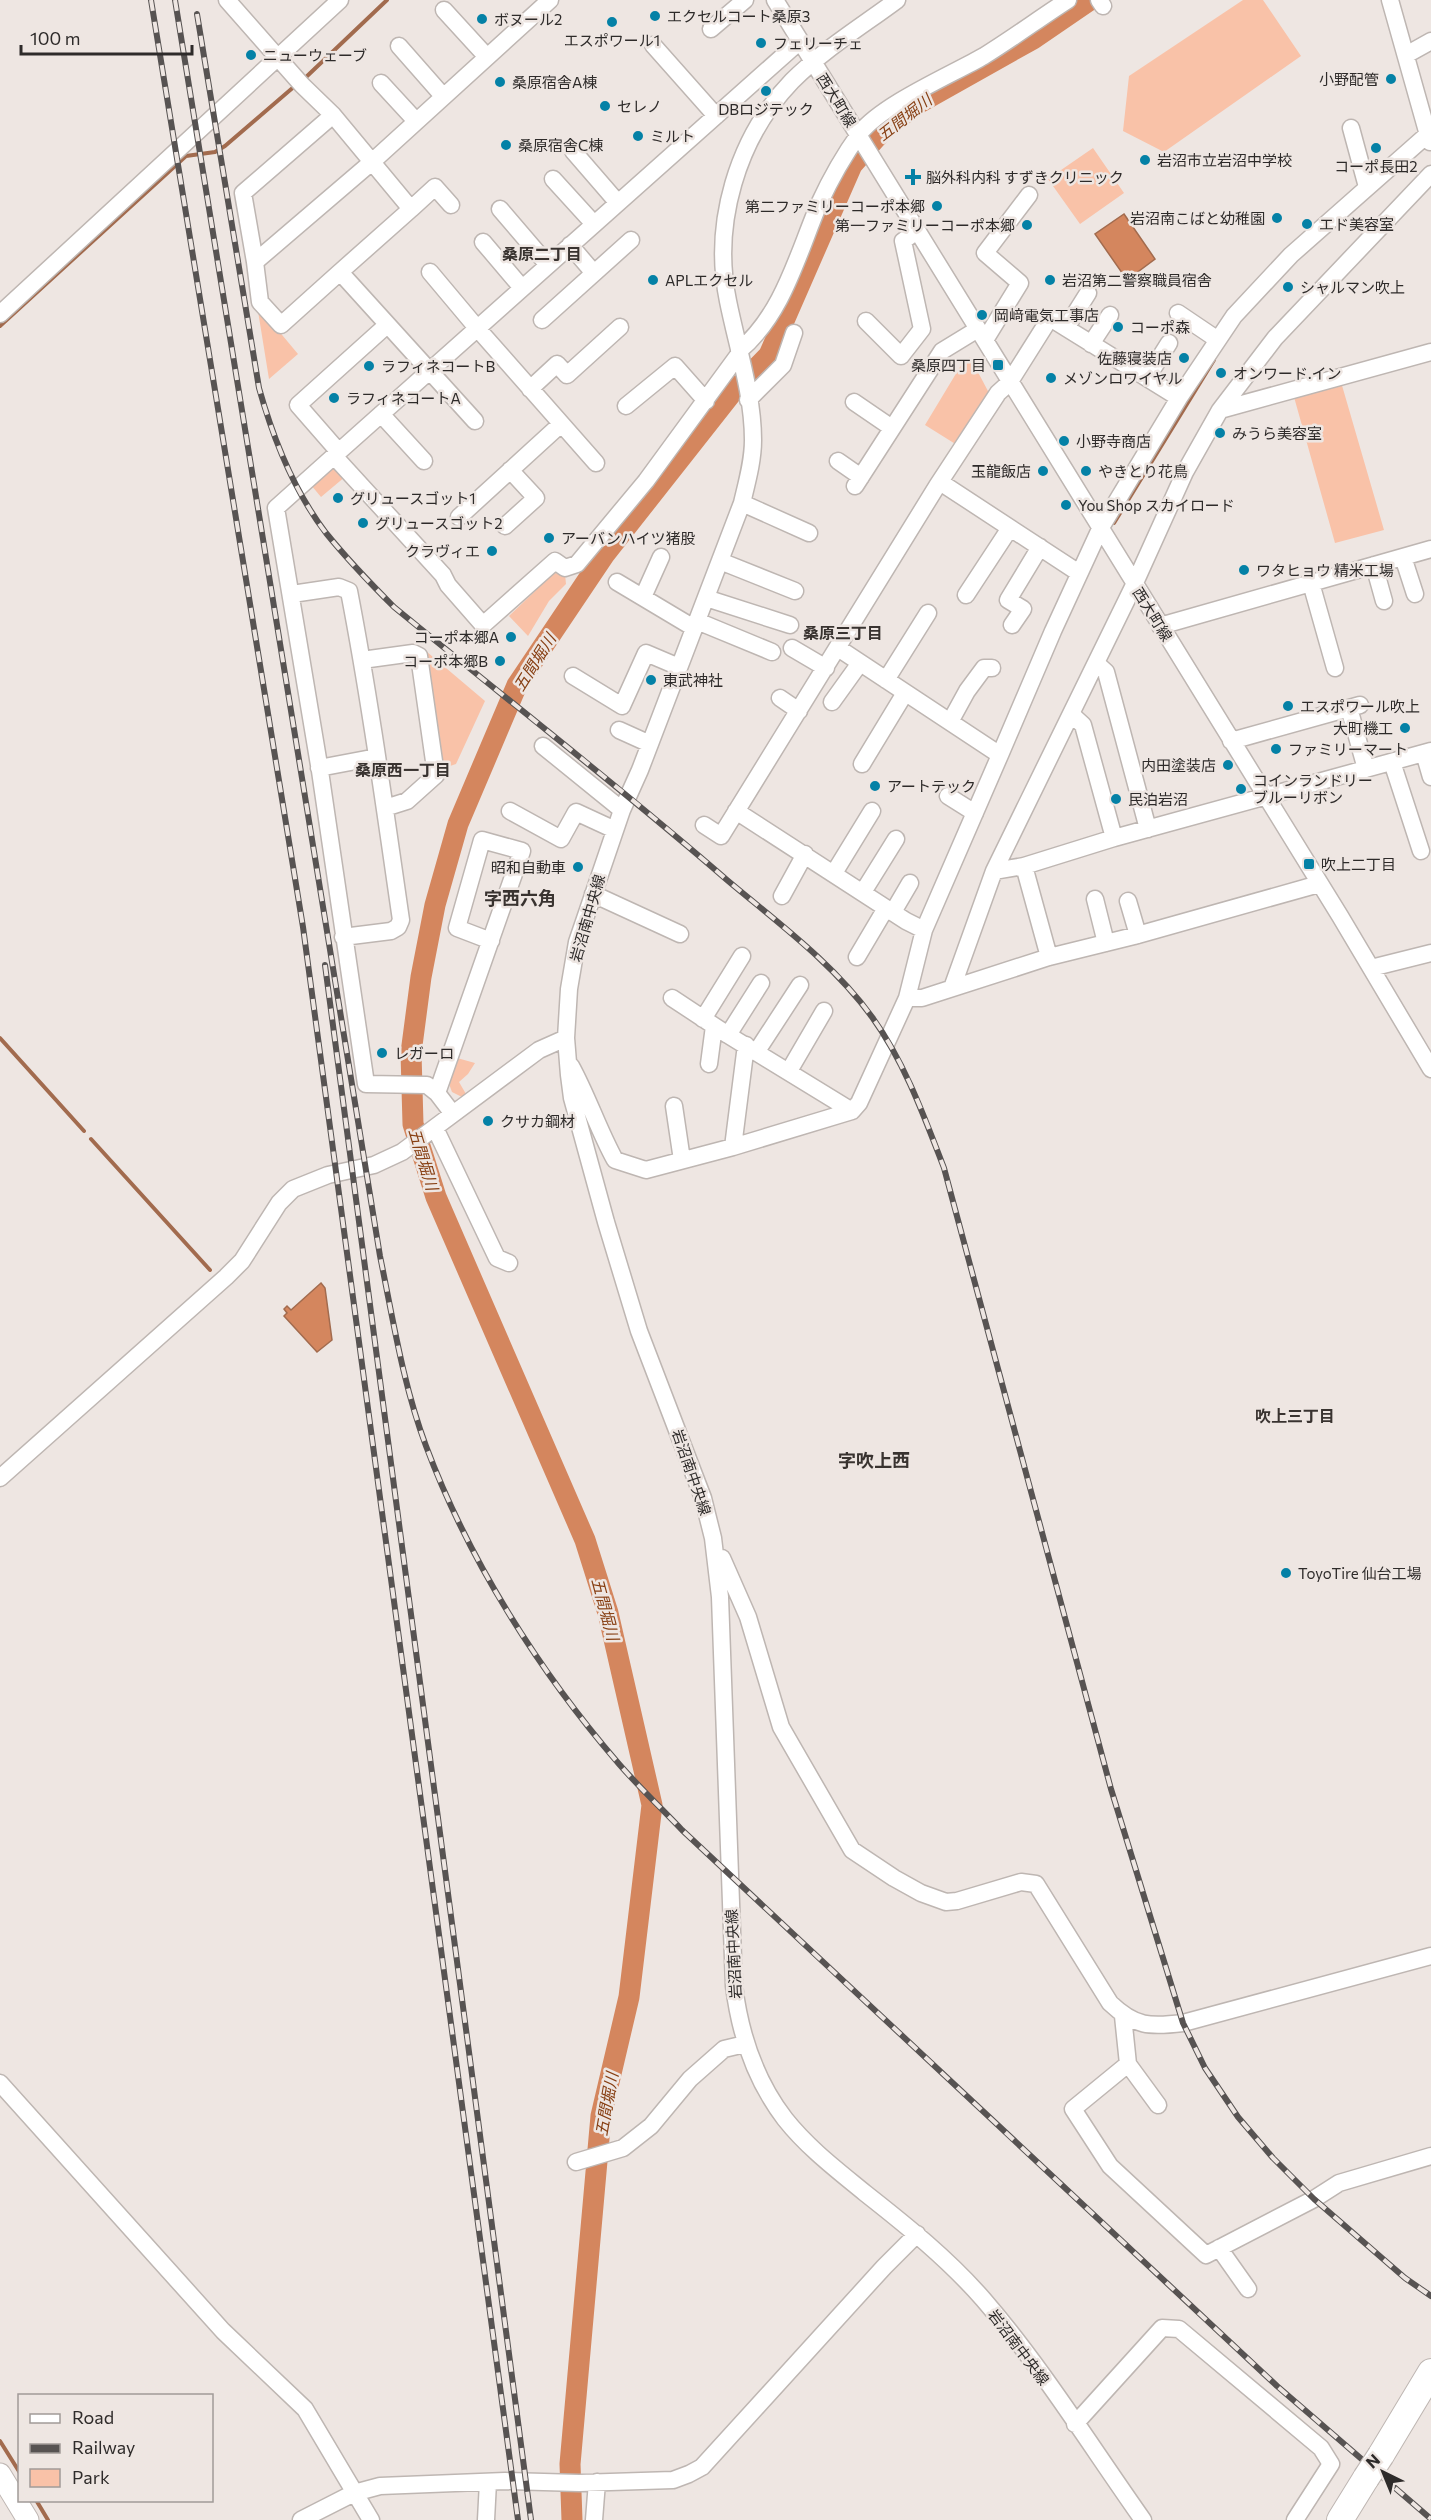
<svg xmlns="http://www.w3.org/2000/svg" width="1431" height="2520" font-family="Commissioner,'Noto Sans JP',sans-serif">
<style>
.green{fill:#f9c2a8}
.water{fill:#d4865e;stroke:#a26b4e;stroke-width:1.5}
.lines{fill:none;stroke-linecap:round;stroke-linejoin:round}
.stream{stroke:#a26b4e;stroke-width:4}
.river{stroke:#d4865e;stroke-width:21}
.minor-casing{stroke:#beb6b2;stroke-width:19}
.major-casing{stroke:#beb6b2;stroke-width:23}
.highway-casing{stroke:#beb6b2;stroke-width:28}
.minor{stroke:#fff;stroke-width:16}
.major{stroke:#fff;stroke-width:21}
.highway{stroke:#fff;stroke-width:26}
.rail-casing{stroke:#575352;stroke-width:6}
.rail{stroke:#eee6e2;stroke-width:4;stroke-dasharray:11;stroke-linecap:butt}
.highway-bridge-casing{stroke:#beb6b2;stroke-width:28;stroke-linecap:butt}
.highway-bridge{stroke:#fff;stroke-width:26}
.poi-dot{fill:#0481a6;stroke:#eee6e2;stroke-width:2}
.labels{text-anchor:middle;dominant-baseline:central;stroke-width:5;stroke-linejoin:round;paint-order:stroke}
.poi-label{font-size:15px;fill:#2e2b2a;stroke:#eee6e2;text-anchor:start}
.street-label{font-size:15px;fill:#2e2b2a;stroke:#eee6e2}
.water-label{font-size:16px;font-style:italic;fill:#873f13;stroke:#eee6e2}
.neighbourhood-label{font-size:16px;font-weight:bold;fill:#393330;stroke:#eee6e2}
.quarter-label{font-size:18px;font-weight:bold;fill:#393330;stroke:#eee6e2}
</style>
<rect width="100%" height="100%" fill="#eee6e2"/>
<path class="green" d="M 1243,0 L 1263,0 L 1301,56 L 1164,152 L 1123,131 L 1129,76 Z
M 1093,148 L 1124,193 L 1080,224 L 1048,179 Z
M 257,305 L 298,354 L 269,379 Z
M 970,357 L 989,393 L 957,445 L 925,425 L 963,362 Z
M 1341,382 L 1384,530 L 1335,543 L 1294,397 Z
M 332,468 L 339,468 L 346,476 L 321,497 L 311,485 Z
M 554,573 L 565,574 L 566,584 L 549,601 L 528,636 L 509,616 Z
M 420,646 L 485,701 L 456,764 L 438,770 Z
M 457,1058 L 475,1063 L 468,1074 L 459,1082 L 466,1094 L 462,1097 L 452,1092 L 449,1084 Z"/>
<path class="water" d="M 1124,214 L 1155,259 L 1127,280 L 1095,234 Z
M 321,1283 L 325,1288 L 332,1340 L 317,1352 L 284,1316 L 287,1313 L 284,1309 L 287,1306 L 291,1310 Z"/>
<g class="lines">
<path class="stream" d="M 304,79 L 387,0
M 0,326 L 186,156 L 215,152 L 225,146 L 296,85
M 1114,523 L 1214,360
M 0,1038 L 84,1131
M 91,1139 L 210,1270
M 0,2441 L 20,2473
M 36,2500 L 48,2520"/>
<path class="river" d="M 572,2520 L 570,2464 L 601,2116 L 629,1997 L 652,1805 L 608,1613 L 585,1540 L 436,1197 L 413,1124 L 411,1053 L 421,977 L 435,905 L 458,824 L 517,685 L 605,554 L 731,394 L 769,355 L 852,165 L 884,129 L 919,103 L 1033,39 L 1090,0"/>
<defs>
<path id="minor" d="M 227,0 L 302,85 L 333,115 L 411,209 L 340,272 L 475,421
M 775,0 L 1340,916 L 1431,1069
M 897,0 C 862,26 823,50 792,81 C 737,138 712,224 728,301 C 737,346 753,394 753,440 C 753,461 747,482 742,503 L 640,770 L 622,810 L 577,942 L 569,989 L 566,1038 L 569,1075 L 572,1098 L 606,1222 L 639,1331 L 703,1498 L 713,1538 L 720,1597 L 734,1986 C 740,2034 755,2080 785,2119 C 808,2148 837,2170 865,2193 C 907,2226 948,2259 983,2299 C 1041,2366 1092,2448 1143,2520
M 1099,0 L 1103,6
M 1390,0 L 1430,142
M 444,10 L 487,57
M 711,29 L 745,0
M 653,45 L 716,116
M 399,46 L 443,96
M 1406,55 L 1431,41
M 381,83 L 416,121
M 1351,128 L 1367,187
M 573,151 L 618,203
M 553,179 L 594,224
M 411,209 L 435,187 L 451,205
M 500,209 L 548,265
M 483,242 L 522,288
M 570,245 L 593,272
M 255,262 L 243,193 L 333,115
M 340,272 L 281,325 L 260,302 L 255,262 L 373,161 L 550,0
M 430,272 L 477,328 L 596,463
M 1178,313 L 1218,340
M 0,314 L 340,0
M 542,320 L 631,240
M 866,321 L 901,356 L 922,329 L 903,241 L 917,231
M 1066,328 L 1088,293
M 985,340 L 1020,283 L 985,253 L 1029,195
M 1091,344 L 1110,315
M 739,351 C 783,314 797,256 819,204 C 830,180 844,155 860,133 C 883,104 951,75 984,56 C 1013,38 1040,18 1068,0
M 739,354 L 646,481 L 577,564 L 565,568 L 555,561 L 483,625 L 448,585 L 443,575 L 334,456 L 800,41
M 1147,378 L 1169,343
M 530,389 L 557,364 L 567,375 L 620,327
M 748,400 L 783,365 L 794,333
M 854,402 L 892,428
M 626,406 L 675,366 L 706,401
M 1220,410 L 1431,352
M 381,414 L 424,461
M 339,452 L 298,405 L 387,325
M 334,456 L 276,508 L 320,771 L 366,1084 L 427,1085 L 437,1093 L 453,1114
M 838,461 L 861,477
M 940,482 L 1079,573
M 855,486 L 942,351 L 978,329
M 742,503 L 809,533
M 459,517 L 561,424
M 505,526 L 536,498 L 510,470
M 1403,557 L 1415,594
M 720,561 L 795,591
M 1374,565 L 1384,601
M 617,582 L 694,628
M 1311,583 L 1335,668
M 292,594 L 339,587 L 349,591 C 370,700 385,810 401,920 L 398,927 L 391,931 L 343,937
M 966,595 L 1010,528
M 643,597 L 661,557
M 706,598 L 790,625
M 697,621 L 772,652
M 1012,625 L 1023,609 L 1008,600 L 1040,547
M 1160,626 L 1431,549
M 792,648 L 826,668
M 838,648 L 1000,755 L 924,930
M 362,660 L 413,653 L 419,656 L 436,775 L 407,801 L 385,808
M 1096,663 L 1106,672 L 1148,829
M 573,676 L 622,706 L 646,653 L 679,667
M 886,680 L 928,613
M 780,698 L 799,711
M 832,702 L 860,663
M 1349,708 L 1366,769
M 1071,714 L 1083,725 L 1114,838
M 950,722 L 967,691 L 984,668 L 992,668
M 619,730 L 650,744
M 1231,741 L 1360,705
M 543,746 L 622,810
M 1424,753 L 1431,777
M 1000,755 L 1053,631 L 1100,529 L 1179,398 L 1234,316 L 1291,255 L 1428,134
M 1392,762 L 1421,851
M 862,764 L 905,693
M 319,768 L 377,757
M 948,796 L 975,813
M 510,811 L 561,839 L 576,812 L 615,830
M 704,825 L 721,836 L 937,486 L 998,393 L 1009,383 L 1050,318 L 1179,398
M 1024,866 L 1049,957
M 994,871 L 1024,866 L 1114,838 L 1431,751
M 834,873 L 872,811
M 863,892 L 896,839
M 593,894 L 680,934
M 782,896 L 805,854
M 1095,899 L 1106,943
M 1128,901 L 1138,935
M 893,912 L 910,883
M 857,957 L 886,908
M 1371,968 L 1431,953
M 952,988 L 994,871 L 1134,585 L 1185,472 L 1220,410 L 1275,338 L 1431,174
M 672,998 L 728,1035 L 852,1111
M 907,998 L 922,998 L 1049,957 L 1134,936 L 1319,884
M 703,1019 L 742,956
M 728,1035 L 761,983
M 757,1051 L 800,985
M 709,1064 L 714,1026
M 571,1066 C 588,1097 598,1129 615,1160 L 646,1170 L 733,1147 L 852,1111 L 859,1103 L 907,998 L 924,930 L 906,921 L 736,811
M 789,1071 L 824,1011
M 437,1093 L 522,851 L 482,840 L 457,928 L 491,941
M 674,1106 L 682,1160
M 435,1128 L 497,1258 L 509,1263
M 733,1147 L 746,1045
M 0,1478 L 226,1277 L 242,1261 L 279,1203 L 293,1189 L 328,1175 L 374,1165 L 402,1152 L 539,1050 L 566,1038
M 722,1558 L 748,1617 L 781,1727 L 852,1850 L 894,1878 L 921,1893 L 946,1902 L 957,1901 L 1021,1882 L 1036,1884 L 1110,2003 C 1135,2027 1150,2027 1183,2023 L 1431,1956
M 1123,2016 L 1128,2064 L 1073,2109 L 1110,2166 L 1206,2255 L 1314,2199 L 1339,2183 L 1431,2156
M 1128,2064 L 1158,2105
M 0,2083 L 223,2331 L 305,2409 L 371,2520
M 576,2162 L 623,2148 L 651,2126 L 690,2079 L 724,2049 L 745,2044
M 1219,2248 L 1248,2289
M 1075,2424 L 1162,2328 L 1179,2329 L 1321,2448 L 1331,2464 L 1295,2520
M 301,2520 L 354,2493 L 380,2486 L 505,2481 L 579,2483 L 673,2480 L 689,2474 L 702,2467 L 884,2267 L 917,2234
M 486,2520 L 488,2482
M 594,2520 L 597,2482"/>
<path id="major" d="M 0,2474 L 28,2520"/>
<path id="highway" d="M 1381,2455 L 1431,2372
M 1340,2520 L 1366,2478"/>
</defs>
<use href="#minor" class="minor-casing"/>
<use href="#major" class="major-casing"/>
<use href="#highway" class="highway-casing"/>
<use href="#minor" class="minor"/>
<use href="#major" class="major"/>
<use href="#highway" class="highway"/>
<defs>
<path id="rail" d="M 151,0 L 303,927 L 518,2520
M 175,0 L 380,1256 C 393,1319 403,1385 426,1446 C 469,1561 539,1671 619,1764 C 639,1787 661,1808 682,1830 L 1277,2386 L 1431,2519
M 197,14 L 259,388 C 273,438 294,491 326,533 C 347,559 370,583 394,607 C 505,698 619,786 727,880 C 778,923 833,963 872,1017 C 905,1063 924,1116 944,1168 L 1111,1789 L 1183,2023 L 1205,2068 L 1238,2117 L 1273,2158 L 1314,2199 L 1405,2278 L 1431,2296
M 325,965 L 531,2520"/>
</defs>
<use href="#rail" class="rail-casing"/>
<use href="#rail" class="rail"/>
<defs>
<path id="highway-bridge" d="M 1366,2478 L 1381,2455"/>
</defs>
<use href="#highway-bridge" class="highway-bridge-casing"/>
<use href="#highway-bridge" class="highway-bridge"/>
</g>
<g class="poi-dot">
<circle cx="655" cy="16" r="6"/>
<circle cx="482" cy="19" r="6"/>
<circle cx="612" cy="22" r="6"/>
<circle cx="761" cy="43" r="6"/>
<circle cx="251" cy="55" r="6"/>
<circle cx="1391" cy="79" r="6"/>
<circle cx="500" cy="82" r="6"/>
<circle cx="766" cy="91" r="6"/>
<circle cx="605" cy="106" r="6"/>
<circle cx="638" cy="136" r="6"/>
<circle cx="506" cy="145" r="6"/>
<circle cx="1376" cy="148" r="6"/>
<circle cx="1145" cy="160" r="6"/>
<path d="M910 168h6v6h6v6h-6v6h-6v-6h-6v-6h6z"/>
<circle cx="937" cy="206" r="6"/>
<circle cx="1277" cy="218" r="6"/>
<circle cx="1307" cy="224" r="6"/>
<circle cx="1027" cy="225" r="6"/>
<circle cx="653" cy="280" r="6"/>
<circle cx="1050" cy="280" r="6"/>
<circle cx="1288" cy="287" r="6"/>
<circle cx="982" cy="315" r="6"/>
<circle cx="1118" cy="327" r="6"/>
<circle cx="1184" cy="358" r="6"/>
<rect x="992" y="359" width="12" height="12" rx="3"/>
<circle cx="369" cy="366" r="6"/>
<circle cx="1221" cy="373" r="6"/>
<circle cx="1051" cy="378" r="6"/>
<circle cx="334" cy="398" r="6"/>
<circle cx="1220" cy="433" r="6"/>
<circle cx="1064" cy="441" r="6"/>
<circle cx="1043" cy="471" r="6"/>
<circle cx="1086" cy="471" r="6"/>
<circle cx="338" cy="498" r="6"/>
<circle cx="1066" cy="505" r="6"/>
<circle cx="363" cy="523" r="6"/>
<circle cx="549" cy="538" r="6"/>
<circle cx="492" cy="551" r="6"/>
<circle cx="1244" cy="570" r="6"/>
<circle cx="511" cy="637" r="6"/>
<circle cx="500" cy="661" r="6"/>
<circle cx="651" cy="680" r="6"/>
<circle cx="1288" cy="706" r="6"/>
<circle cx="1405" cy="728" r="6"/>
<circle cx="1276" cy="749" r="6"/>
<circle cx="1228" cy="765" r="6"/>
<circle cx="875" cy="786" r="6"/>
<circle cx="1241" cy="789" r="6"/>
<circle cx="1116" cy="799" r="6"/>
<rect x="1303" y="858" width="12" height="12" rx="3"/>
<circle cx="578" cy="867" r="6"/>
<circle cx="382" cy="1053" r="6"/>
<circle cx="488" cy="1121" r="6"/>
<circle cx="1286" cy="1573" r="6"/>
</g>
<g class="labels">
<g class="poi-label">
<text x="667" y="16">エクセルコート桑原3</text>
<text x="494" y="19">ボヌール2</text>
<text x="612" y="40" text-anchor="middle">エスポワール1</text>
<text x="773" y="43">フェリーチェ</text>
<text x="263" y="55">ニューウェーブ</text>
<text x="1379" y="79" text-anchor="end">小野配管</text>
<text x="512" y="82">桑原宿舎A棟</text>
<text x="617" y="106">セレノ</text>
<text x="766" y="109" text-anchor="middle">DBロジテック</text>
<text x="650" y="136">ミルト</text>
<text x="518" y="145">桑原宿舎C棟</text>
<text x="1157" y="160">岩沼市立岩沼中学校</text>
<text x="1376" y="166" text-anchor="middle">コーポ長田2</text>
<text x="926" y="177">脳外科内科 すずきクリニック</text>
<text x="925" y="206" text-anchor="end">第二ファミリーコーポ本郷</text>
<text x="1265" y="218" text-anchor="end">岩沼南こばと幼稚園</text>
<text x="1319" y="224">エド美容室</text>
<text x="1015" y="225" text-anchor="end">第一ファミリーコーポ本郷</text>
<text x="665" y="280">APLエクセル</text>
<text x="1062" y="280">岩沼第二警察職員宿舎</text>
<text x="1300" y="287">シャルマン吹上</text>
<text x="994" y="315">岡﨑電気工事店</text>
<text x="1130" y="327">コーポ森</text>
<text x="1172" y="358" text-anchor="end">佐藤寝装店</text>
<text x="986" y="365" text-anchor="end">桑原四丁目</text>
<text x="381" y="366">ラフィネコートB</text>
<text x="1233" y="373">オンワード.イン</text>
<text x="1063" y="378">メゾンロワイヤル</text>
<text x="346" y="398">ラフィネコートA</text>
<text x="1232" y="433">みうら美容室</text>
<text x="1076" y="441">小野寺商店</text>
<text x="1031" y="471" text-anchor="end">玉龍飯店</text>
<text x="1098" y="471">やきとり花鳥</text>
<text x="350" y="498">グリュースゴット1</text>
<text x="1078" y="505">You Shop スカイロード</text>
<text x="375" y="523">グリュースゴット2</text>
<text x="561" y="538">アーバンハイツ猪股</text>
<text x="480" y="551" text-anchor="end">クラヴィエ</text>
<text x="1256" y="570">ワタヒョウ 精米工場</text>
<text x="499" y="637" text-anchor="end">コーポ本郷A</text>
<text x="488" y="661" text-anchor="end">コーポ本郷B</text>
<text x="663" y="680">東武神社</text>
<text x="1300" y="706">エスポワール吹上</text>
<text x="1393" y="728" text-anchor="end">大町機工</text>
<text x="1288" y="749">ファミリーマート</text>
<text x="1216" y="765" text-anchor="end">内田塗装店</text>
<text x="1253" y="780">コインランドリー<tspan x="1253" dy="17">ブルーリボン</tspan></text>
<text x="887" y="786">アートテック</text>
<text x="1128" y="799">民泊岩沼</text>
<text x="1321" y="864">吹上二丁目</text>
<text x="566" y="867" text-anchor="end">昭和自動車</text>
<text x="394" y="1053">レガーロ</text>
<text x="500" y="1121">クサカ鋼材</text>
<text x="1298" y="1573">ToyoTire 仙台工場</text>
</g>
<g class="street-label">
<text transform="translate(837 100) rotate(58)">西大町線</text>
<text transform="translate(1153 614) rotate(58)">西大町線</text>
<text transform="translate(587 918) rotate(-74)">岩沼南中央線</text>
<text transform="translate(692 1472) rotate(71)">岩沼南中央線</text>
<text transform="translate(733 1954) rotate(-93)">岩沼南中央線</text>
<text transform="translate(1019 2347) rotate(53)">岩沼南中央線</text>
</g>
<g class="water-label">
<text transform="translate(904 117) rotate(-38)">五間堀川</text>
<text transform="translate(534 662) rotate(-58)">五間堀川</text>
<text transform="translate(424 1159) rotate(73)">五間堀川</text>
<text transform="translate(606 1609) rotate(75)">五間堀川</text>
<text transform="translate(606 2104) rotate(-80)">五間堀川</text>
</g>
<g class="neighbourhood-label">
<text x="542" y="253">桑原二丁目</text>
<text x="843" y="632">桑原三丁目</text>
<text x="403" y="769">桑原西一丁目</text>
<text x="1295" y="1415">吹上三丁目</text>
</g>
<g class="quarter-label">
<text x="520" y="898">字西六角</text>
<text x="874" y="1460">字吹上西</text>
</g>
</g>
<rect x="18" y="2394" width="195" height="108" fill="#eee6e2" stroke="#a19b98" stroke-width="1.5"/>
<rect x="30" y="2414" width="30" height="9" fill="#ffffff" stroke="#a19b98" stroke-width="1.5"/>
<text x="72" y="2424" font-size="18" fill="#2e2b2a">Road</text>
<rect x="30" y="2444" width="30" height="9" fill="#575352" stroke="#a19b98" stroke-width="1.5"/>
<text x="72" y="2454" font-size="18" fill="#2e2b2a">Railway</text>
<rect x="30" y="2469" width="30" height="18" fill="#f9c2a8" stroke="#a19b98" stroke-width="1.5"/>
<text x="72" y="2484" font-size="18" fill="#2e2b2a">Park</text>
<g transform="translate(1383 2472) rotate(317)" stroke="#eee6e2" stroke-width="4.5" paint-order="stroke">
<path d="M0-4.5L10 22L0 15L-10 22Z" fill="#2e2b2a"/>
<text y="-9" font-size="16" font-weight="bold" text-anchor="middle" fill="#2e2b2a">N</text>
</g>
<path d="M21 45v9h171v-9" fill="none" stroke="#2e2b2a" stroke-width="3"/>
<text x="30" y="45" font-size="18" fill="#2e2b2a" stroke="#eee6e2" stroke-width="4.5" paint-order="stroke">100 m</text>
</svg>
